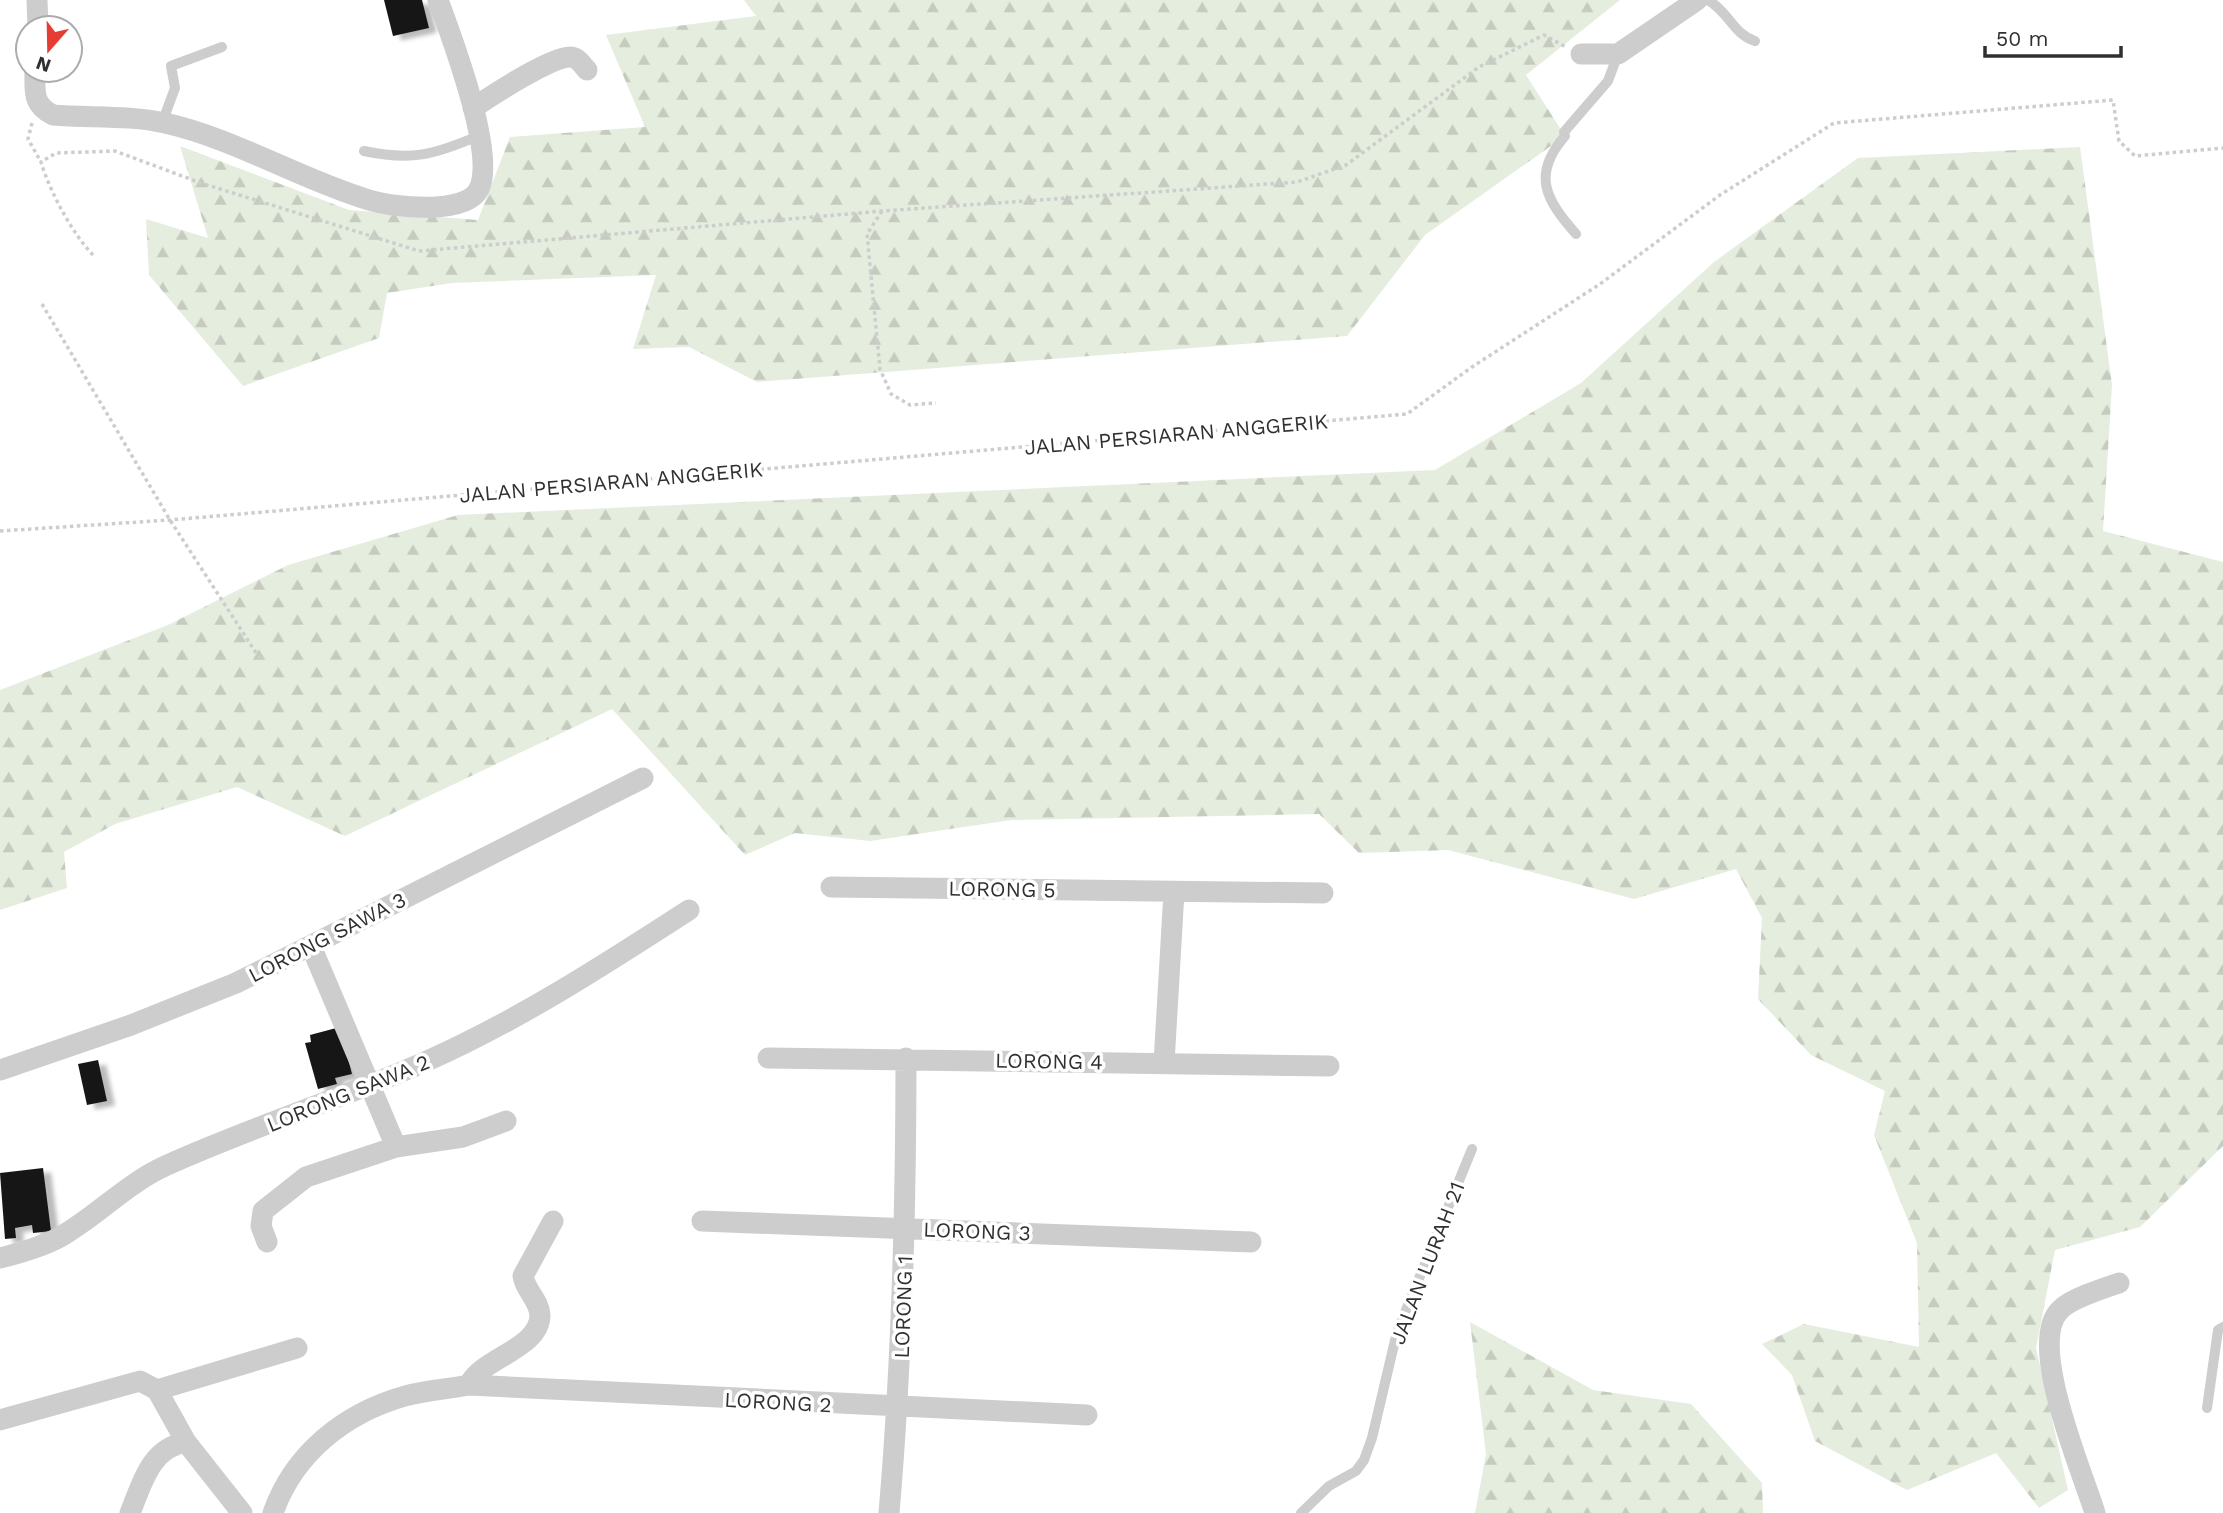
<svg xmlns="http://www.w3.org/2000/svg" width="2223" height="1513" font-family="'Work Sans',sans-serif">
<style>
.forest{fill:url(#forest-firs)}
.building{fill:#171717;filter:url(#shadow)}
.lines{fill:none;stroke-linecap:round;stroke-linejoin:round}
.path{stroke:#cdcdcd;stroke-width:3.5;stroke-dasharray:3.5 3.5;stroke-linecap:butt}
.service{stroke:#cdcdcd;stroke-width:10}
.minor{stroke:#cdcdcd;stroke-width:21}
.labels{text-anchor:middle;dominant-baseline:central;stroke-width:7;stroke-linejoin:round;paint-order:stroke}
.street-label{font-size:21px;fill:#303030;stroke:#fff}
</style>
<defs>
<pattern id="forest-firs" width="22" height="20" patternUnits="userSpaceOnUse" patternTransform="scale(1.75)"><rect width="22" height="20" fill="#e5edde"/><path d="M5 1l3.5 6h-7zM16 11l3.5 6h-7z" fill="#c5ccbf"/></pattern>
<filter id="shadow"><feDropShadow dx="8" dy="4.5" stdDeviation="2" flood-color="#0004"/></filter>
</defs>
<rect width="100%" height="100%" fill="#fff"/>
<path class="forest" d="M 744,0 L 1620,0 L 1526,75 L 1565,136 L 1425,235 L 1347,336 L 757,382 L 689,347 L 633,349 L 656,275 L 452,283 L 387,293 L 379,338 L 243,386 L 149,275 L 146,219 L 208,238 L 180,146 L 349,210 L 478,220 L 510,137 L 645,127 L 606,35 L 756,16 Z
M 2080,147 L 2112,385 L 2103,531 L 2223,562 L 2223,1146 L 2140,1227 L 2055,1250 L 2036,1348 L 2068,1490 L 2039,1508 L 1996,1453 L 1907,1490 L 1815,1441 L 1792,1375 L 1762,1344 L 1804,1324 L 1919,1347 L 1917,1243 L 1874,1135 L 1885,1091 L 1811,1055 L 1758,999 L 1762,918 L 1736,869 L 1634,899 L 1448,850 L 1359,853 L 1319,814 L 1011,820 L 870,841 L 795,833 L 745,855 L 612,709 L 345,836 L 237,787 L 115,824 L 64,852 L 67,888 L 0,910 L 0,690 L 168,625 L 288,565 L 458,515 L 1435,470 L 1581,383 L 1714,262 L 1858,158 Z
M 1470,1322 L 1593,1390 L 1691,1404 L 1762,1483 L 1763,1513 L 1475,1513 L 1486,1454 Z"/>
<path class="building" d="M 384,0 L 422,0 L 429,28 L 393,36 Z
M 340,1027 L 352,1074 L 335,1078 L 337,1084 L 318,1089 L 305,1043 L 311,1042 L 310,1035 Z
M 98,1060 L 107,1101 L 87,1105 L 78,1064 Z
M 43,1168 L 51,1231 L 33,1233 L 32,1225 L 15,1228 L 16,1238 L 5,1239 L 0,1173 Z"/>
<g class="lines">
<path class="path" d="M 32,123 L 28,139 L 41,162
M 882,211 L 867,234 L 880,369 L 891,394 L 910,405 L 936,403
M 93,255 C 72,233 50,192 41,162 L 56,153 L 115,151 L 201,183 L 419,251 L 882,211 L 1297,182 L 1346,165 L 1479,67 L 1544,35 L 1566,47
M 42,304 L 170,520 L 260,659
M 0,531 L 170,520 L 1407,414 L 1472,367 L 1600,284 L 1720,195 L 1834,123 L 2113,100 L 2119,141 L 2135,156 L 2223,148"/>
<path class="service" d="M 1708,0 C 1728,11 1733,34 1755,41
M 162,123 L 175,88 L 171,66 L 222,47
M 364,151 C 411,161 434,155 478,136
M 1576,234 C 1546,200 1531,175 1565,136 L 1564,132 L 1608,81 L 1618,54
M 2207,1408 L 2218,1330 L 2223,1327
M 1301,1513 L 1329,1486 L 1356,1471 L 1364,1460 L 1372,1438 L 1397,1332 L 1472,1149"/>
<path class="minor" d="M 37,0 L 38,28
M 1581,54 L 1618,54 L 1697,0
M 35,70 C 35,92 32,104 53,115 C 89,118 130,115 165,123 C 236,139 299,179 369,200 C 392,207 466,216 479,189 C 496,154 452,38 438,0
M 473,108 C 491,96 551,57 570,57 C 578,57 582,65 587,70
M 831,887 L 1323,893
M 768,1058 L 1329,1066
M 1164,1063 L 1174,892
M 0,1070 L 131,1025 L 236,983 L 643,778
M 396,1147 L 463,1137 L 506,1121
M 702,1221 L 1251,1242
M 267,1242 L 261,1226 L 263,1211 L 306,1177 L 396,1147 L 311,946
M 0,1258 C 20,1253 42,1247 60,1237 C 97,1216 126,1184 165,1166 C 251,1127 341,1099 427,1061 C 519,1020 604,965 689,910
M 469,1385 L 1087,1415
M 157,1390 L 297,1348
M 0,1420 L 140,1381 L 157,1390 L 186,1442 L 242,1513
M 130,1513 C 142,1484 150,1448 186,1442
M 273,1513 C 294,1453 345,1413 405,1396 C 426,1390 449,1389 469,1385 C 481,1358 540,1349 540,1315 C 539,1300 525,1290 523,1276 L 553,1221
M 889,1513 C 902,1361 906,1210 906,1058
M 2095,1513 C 2083,1473 2026,1343 2060,1310 C 2070,1299 2104,1288 2119,1283"/>
</g>
<g class="labels">
<g class="street-label">
<text transform="translate(1176 434) rotate(-5)">JALAN PERSIARAN ANGGERIK</text>
<text transform="translate(611 482) rotate(-5)">JALAN PERSIARAN ANGGERIK</text>
<text transform="translate(1002 889) rotate(1)">LORONG 5</text>
<text transform="translate(327 937) rotate(-27)">LORONG SAWA 3</text>
<text transform="translate(1049 1061) rotate(1)">LORONG 4</text>
<text transform="translate(348 1093) rotate(-22)">LORONG SAWA 2</text>
<text transform="translate(977 1231) rotate(2)">LORONG 3</text>
<text transform="translate(1427 1263) rotate(-69)">JALAN LURAH 21</text>
<text transform="translate(903 1307) rotate(-88)">LORONG 1</text>
<text transform="translate(778 1402) rotate(3)">LORONG 2</text>
</g>
</g>
<g transform="translate(49 49) rotate(200)"><circle r="33" fill="#ffffff" stroke="#acacac" stroke-width="2"/>
<path d="M0-5L12 26L0 18L-12 26Z" fill="#e53d34"/>
<text y="-10" font-size="19" font-weight="bold" text-anchor="middle" fill="#303030">N</text>
</g>
<path d="M1985 46v10h136v-10" fill="none" stroke="#303030" stroke-width="3.5"/>
<text x="1996" y="46" font-size="21" fill="#303030" stroke="#ffffff" stroke-width="5" paint-order="stroke">50 m</text>
</svg>
